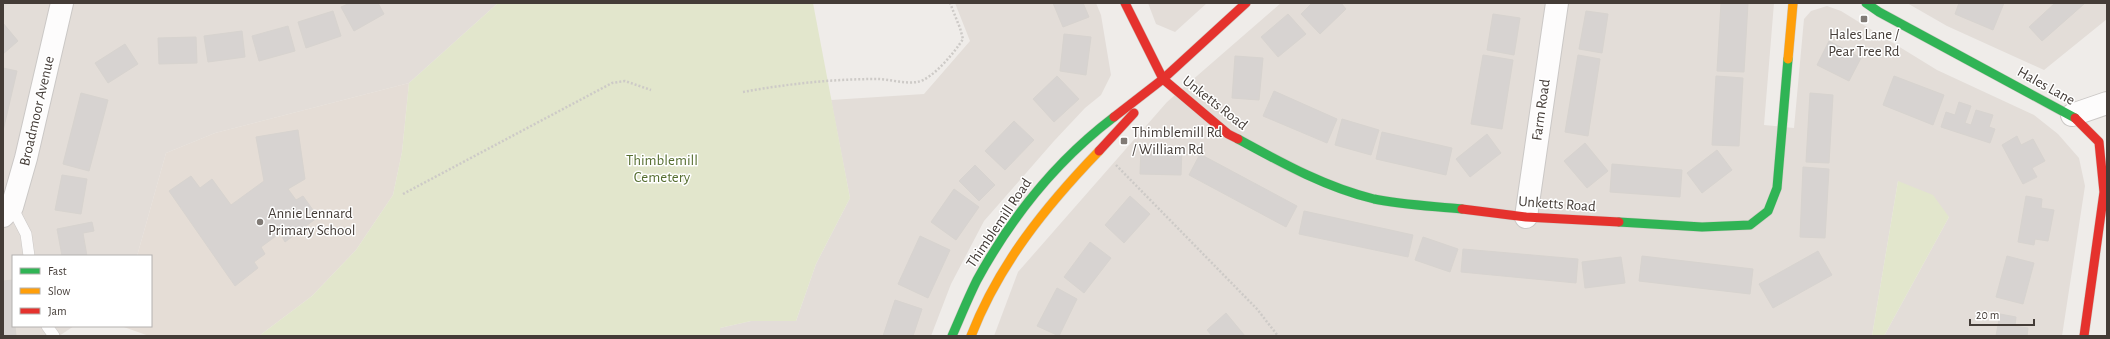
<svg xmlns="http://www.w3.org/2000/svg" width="2110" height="339" font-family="'Alegreya Sans',sans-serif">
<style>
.residential{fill:#e3ddd8}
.education{fill:#e5ddd6}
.green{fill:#e2e6cc}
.building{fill:#d7d3d1;stroke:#d7d3cf}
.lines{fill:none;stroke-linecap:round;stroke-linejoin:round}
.lane-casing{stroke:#cbc8c6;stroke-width:12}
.street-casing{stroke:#cbc8c6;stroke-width:24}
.fast-casing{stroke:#cfc9c3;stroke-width:10}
.slow-casing{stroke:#cfc9c3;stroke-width:10}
.jam-casing{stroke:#cfc9c3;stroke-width:10}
.path{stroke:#cdcac7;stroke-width:2.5;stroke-dasharray:2 2;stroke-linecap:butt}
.lane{stroke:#fdfcfc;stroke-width:11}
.street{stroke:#fdfcfc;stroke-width:22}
.fast{stroke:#30b455;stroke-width:9}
.slow{stroke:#ff9f0a;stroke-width:9}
.jam{stroke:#e5322d;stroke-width:9}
.poi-dot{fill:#807a75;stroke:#fff;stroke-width:1.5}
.labels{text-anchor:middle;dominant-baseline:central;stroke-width:3;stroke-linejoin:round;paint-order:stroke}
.poi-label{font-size:15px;fill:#443c37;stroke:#fff;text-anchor:start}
.street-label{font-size:15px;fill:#443c37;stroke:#fff}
.park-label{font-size:15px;fill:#566e31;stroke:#fff}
</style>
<rect width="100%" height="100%" fill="#efece9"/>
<path class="residential" d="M 3,3 L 498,3 L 409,83 L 215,133 L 166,153 L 137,256 L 13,256 L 13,326 L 74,326 L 59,336 L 3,336 Z
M 955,3 L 1096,3 L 1101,15 L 1111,75 L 1101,95 L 1085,108 L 1054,141 L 984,221 L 951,284 L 931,336 L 720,336 L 720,328 L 751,321 L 796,321 L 816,264 L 850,198 L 831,100 L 924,94 L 970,41 Z
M 1148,3 L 1207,3 L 1175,32 L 1156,24 Z
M 1281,3 L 1774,3 L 1764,125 L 1794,128 L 1804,19 L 1811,11 L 1827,6 L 1841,11 L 1937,70 L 2034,115 L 2058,134 L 2079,158 L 2085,186 L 2062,336 L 1884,336 L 1949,217 L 1898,181 L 1872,336 L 994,336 L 1018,272 L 1167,102 Z
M 1907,3 L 2106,3 L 2107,19 L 2044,70 L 1947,26 Z"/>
<path class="education" d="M 409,83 L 402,152 L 393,195 L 356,250 L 312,296 L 259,336 L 149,336 L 121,326 L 151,326 L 151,256 L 137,256 L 166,153 L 215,133 Z"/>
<path class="green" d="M 498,3 L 813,3 L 850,198 L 816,264 L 796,321 L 751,321 L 720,328 L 720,336 L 259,336 L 312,296 L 356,250 L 393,195 L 402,152 L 409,83 Z
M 1898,181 L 1933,195 L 1949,217 L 1884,336 L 1872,336 Z"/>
<path class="building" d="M 350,3 L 378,3 L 384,14 L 354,31 L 341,7 Z
M 1053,3 L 1083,3 L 1089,17 L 1063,27 Z
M 1312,3 L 1341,3 L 1346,9 L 1320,34 L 1301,14 Z
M 1721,3 L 1748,3 L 1744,72 L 1717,71 Z
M 1959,3 L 2004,3 L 1993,30 L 1955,14 Z
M 2055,3 L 2084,4 L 2042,41 L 2029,27 Z
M 333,11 L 341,36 L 306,48 L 298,22 Z
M 1586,11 L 1608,14 L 1602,53 L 1579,49 Z
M 1288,14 L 1306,34 L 1278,57 L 1261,37 Z
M 1493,14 L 1520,18 L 1514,55 L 1487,50 Z
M 3,23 L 18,41 L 3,54 Z
M 288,26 L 295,51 L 259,61 L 252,36 Z
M 242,31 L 245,57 L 208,62 L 204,36 Z
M 1064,34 L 1091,37 L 1086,75 L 1060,71 Z
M 196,37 L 197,63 L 159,64 L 158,38 Z
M 1829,41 L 1861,58 L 1849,81 L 1817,65 Z
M 125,44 L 138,64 L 108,83 L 95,63 Z
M 1483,55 L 1513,60 L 1502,129 L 1471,124 Z
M 1578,55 L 1600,59 L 1588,136 L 1565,132 Z
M 1235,56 L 1263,58 L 1259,100 L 1232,98 Z
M 3,68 L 17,71 L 3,131 Z
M 1057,76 L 1079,99 L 1054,122 L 1033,99 Z
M 1716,76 L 1743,78 L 1739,146 L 1712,145 Z
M 1894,76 L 1944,95 L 1933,125 L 1883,105 Z
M 1274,91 L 1337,119 L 1327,143 L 1263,116 Z
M 81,93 L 108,100 L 89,171 L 63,164 Z
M 1810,93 L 1833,95 L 1829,163 L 1806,162 Z
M 1959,102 L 1971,106 L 1965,123 L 1971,125 L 1976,110 L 1993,115 L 1989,127 L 1995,129 L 1990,143 L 1941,127 L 1946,112 L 1955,115 Z
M 1342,119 L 1379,130 L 1371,155 L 1335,145 Z
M 1014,121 L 1034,140 L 1005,170 L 985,151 Z
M 298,130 L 305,179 L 288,189 L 296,200 L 303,196 L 318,217 L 285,242 L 280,233 L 261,247 L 265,254 L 254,262 L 258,268 L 235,286 L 169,191 L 191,176 L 200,188 L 212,179 L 231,205 L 264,181 L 256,137 Z
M 1382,132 L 1452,148 L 1446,175 L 1376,159 Z
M 1487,134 L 1501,153 L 1470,177 L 1456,159 Z
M 2017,136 L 2021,145 L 2033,139 L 2045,161 L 2032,168 L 2037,177 L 2023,184 L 2002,145 Z
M 1585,143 L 1608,171 L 1587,188 L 1564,161 Z
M 1141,147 L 1182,148 L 1181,175 L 1140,174 Z
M 1717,150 L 1732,170 L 1702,193 L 1687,173 Z
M 1200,154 L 1297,206 L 1286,227 L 1189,175 Z
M 1612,164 L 1682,170 L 1680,197 L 1610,192 Z
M 975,165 L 995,185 L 979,201 L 959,181 Z
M 1803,167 L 1829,169 L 1825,238 L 1800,237 Z
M 62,175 L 87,179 L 81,214 L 55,210 Z
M 954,189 L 979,207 L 956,240 L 931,222 Z
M 1130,196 L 1150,214 L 1124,243 L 1105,225 Z
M 2026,196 L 2042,199 L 2041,208 L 2054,210 L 2048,241 L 2035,239 L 2034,245 L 2018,242 Z
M 1304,211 L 1413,235 L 1408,257 L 1299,234 Z
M 92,222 L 94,231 L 83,233 L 87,256 L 62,256 L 57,229 Z
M 920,236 L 950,250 L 928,298 L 898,284 Z
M 1423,237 L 1458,249 L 1450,272 L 1415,260 Z
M 1090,242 L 1111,258 L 1084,293 L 1064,277 Z
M 1463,249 L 1578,259 L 1576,283 L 1461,272 Z
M 1818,251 L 1832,275 L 1773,308 L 1759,284 Z
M 1642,256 L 1753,269 L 1750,294 L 1639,281 Z
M 2007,256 L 2034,263 L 2023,304 L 1996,297 Z
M 1621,257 L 1625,283 L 1585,288 L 1582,262 Z
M 13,280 L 13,326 L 15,326 L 16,336 L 3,336 L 3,281 Z
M 1057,288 L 1077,299 L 1059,336 L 1037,326 Z
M 895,300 L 922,309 L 913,336 L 883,336 Z
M 1226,313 L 1245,336 L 1212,336 L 1207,330 Z
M 2000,314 L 2016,317 L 2015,326 L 2028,328 L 2027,336 L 1996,336 Z"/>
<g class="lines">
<defs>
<path id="lane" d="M 12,207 L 26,234 L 29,256
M 47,326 L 54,336"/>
<path id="street" d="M 2072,115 L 2107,103
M 3,216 L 12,207 L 26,158 L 62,3
M 1526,217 L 1557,3"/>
<path id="fast" d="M 1866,3 L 1879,12 L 2075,118
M 1238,139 C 1282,163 1325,187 1374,199 C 1402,205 1433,206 1462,209
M 1619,222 L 1702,227 L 1750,225 L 1768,211 L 1777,188 L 1788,59
M 952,336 C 960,318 968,298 977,280 C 1012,216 1056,161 1114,117"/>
<path id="slow" d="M 1788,59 L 1793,3
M 971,336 C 999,264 1046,206 1099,151"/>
<path id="jam" d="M 1125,3 L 1163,79 L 1228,134 L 1238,139
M 1114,117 L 1163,79 L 1246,3
M 2075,118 L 2099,142 L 2104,192 L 2084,336
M 1099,151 L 1134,113
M 1462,209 L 1526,217 L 1619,222"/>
</defs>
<use href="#lane" class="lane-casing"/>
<use href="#street" class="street-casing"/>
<use href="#fast" class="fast-casing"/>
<use href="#slow" class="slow-casing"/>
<use href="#jam" class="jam-casing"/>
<path class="path" d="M 743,92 C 786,84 832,79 877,79 C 889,79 904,84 917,82 C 932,80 955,52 963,39 L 960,28 L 950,3
M 1116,165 L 1257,309 L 1278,336
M 403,194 L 612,83 L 625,81 L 651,90"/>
<use href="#lane" class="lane"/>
<use href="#street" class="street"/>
<use href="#fast" class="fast"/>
<use href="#slow" class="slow"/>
<use href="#jam" class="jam"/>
</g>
<g class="poi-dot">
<rect x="1860" y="15" width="8" height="8" rx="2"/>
<rect x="1120" y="137" width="8" height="8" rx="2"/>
<circle cx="260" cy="222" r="4"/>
</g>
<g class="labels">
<g class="poi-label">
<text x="1864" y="34" text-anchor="middle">Hales Lane /<tspan x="1864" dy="17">Pear Tree Rd</tspan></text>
<text x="1132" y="132">Thimblemill Rd<tspan x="1132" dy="17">/ William Rd</tspan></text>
<text x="268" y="213">Annie Lennard<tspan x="268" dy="17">Primary School</tspan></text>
</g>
<g class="street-label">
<text transform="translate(2046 86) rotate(29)">Hales Lane</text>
<text transform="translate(1215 103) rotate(38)">Unketts Road</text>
<text transform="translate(1541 110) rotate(-82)">Farm Road</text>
<text transform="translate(37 111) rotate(-77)">Broadmoor Avenue</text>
<text transform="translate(1557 204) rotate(4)">Unketts Road</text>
<text transform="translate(999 223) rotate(-56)">Thimblemill Road</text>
</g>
<g class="park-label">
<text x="662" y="160">Thimblemill<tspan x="662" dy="17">Cemetery</tspan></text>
</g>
</g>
<rect width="2110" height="339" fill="none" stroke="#443c37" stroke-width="8"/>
<rect x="12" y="255" width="140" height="72" fill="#ffffff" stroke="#b4b1af"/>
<rect x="20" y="268" width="20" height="6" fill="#30b455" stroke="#b4b1af"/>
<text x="48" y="275" font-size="12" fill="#443c37">Fast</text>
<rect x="20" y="288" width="20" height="6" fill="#ff9f0a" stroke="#b4b1af"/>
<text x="48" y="295" font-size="12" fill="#443c37">Slow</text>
<rect x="20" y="308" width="20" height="6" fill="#e5322d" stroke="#b4b1af"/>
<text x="48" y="315" font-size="12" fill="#443c37">Jam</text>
<path d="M1970 319v6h64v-6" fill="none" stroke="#443c37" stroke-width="2"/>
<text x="1976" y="319" font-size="12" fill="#443c37" stroke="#ffffff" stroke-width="3" paint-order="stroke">20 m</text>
</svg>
